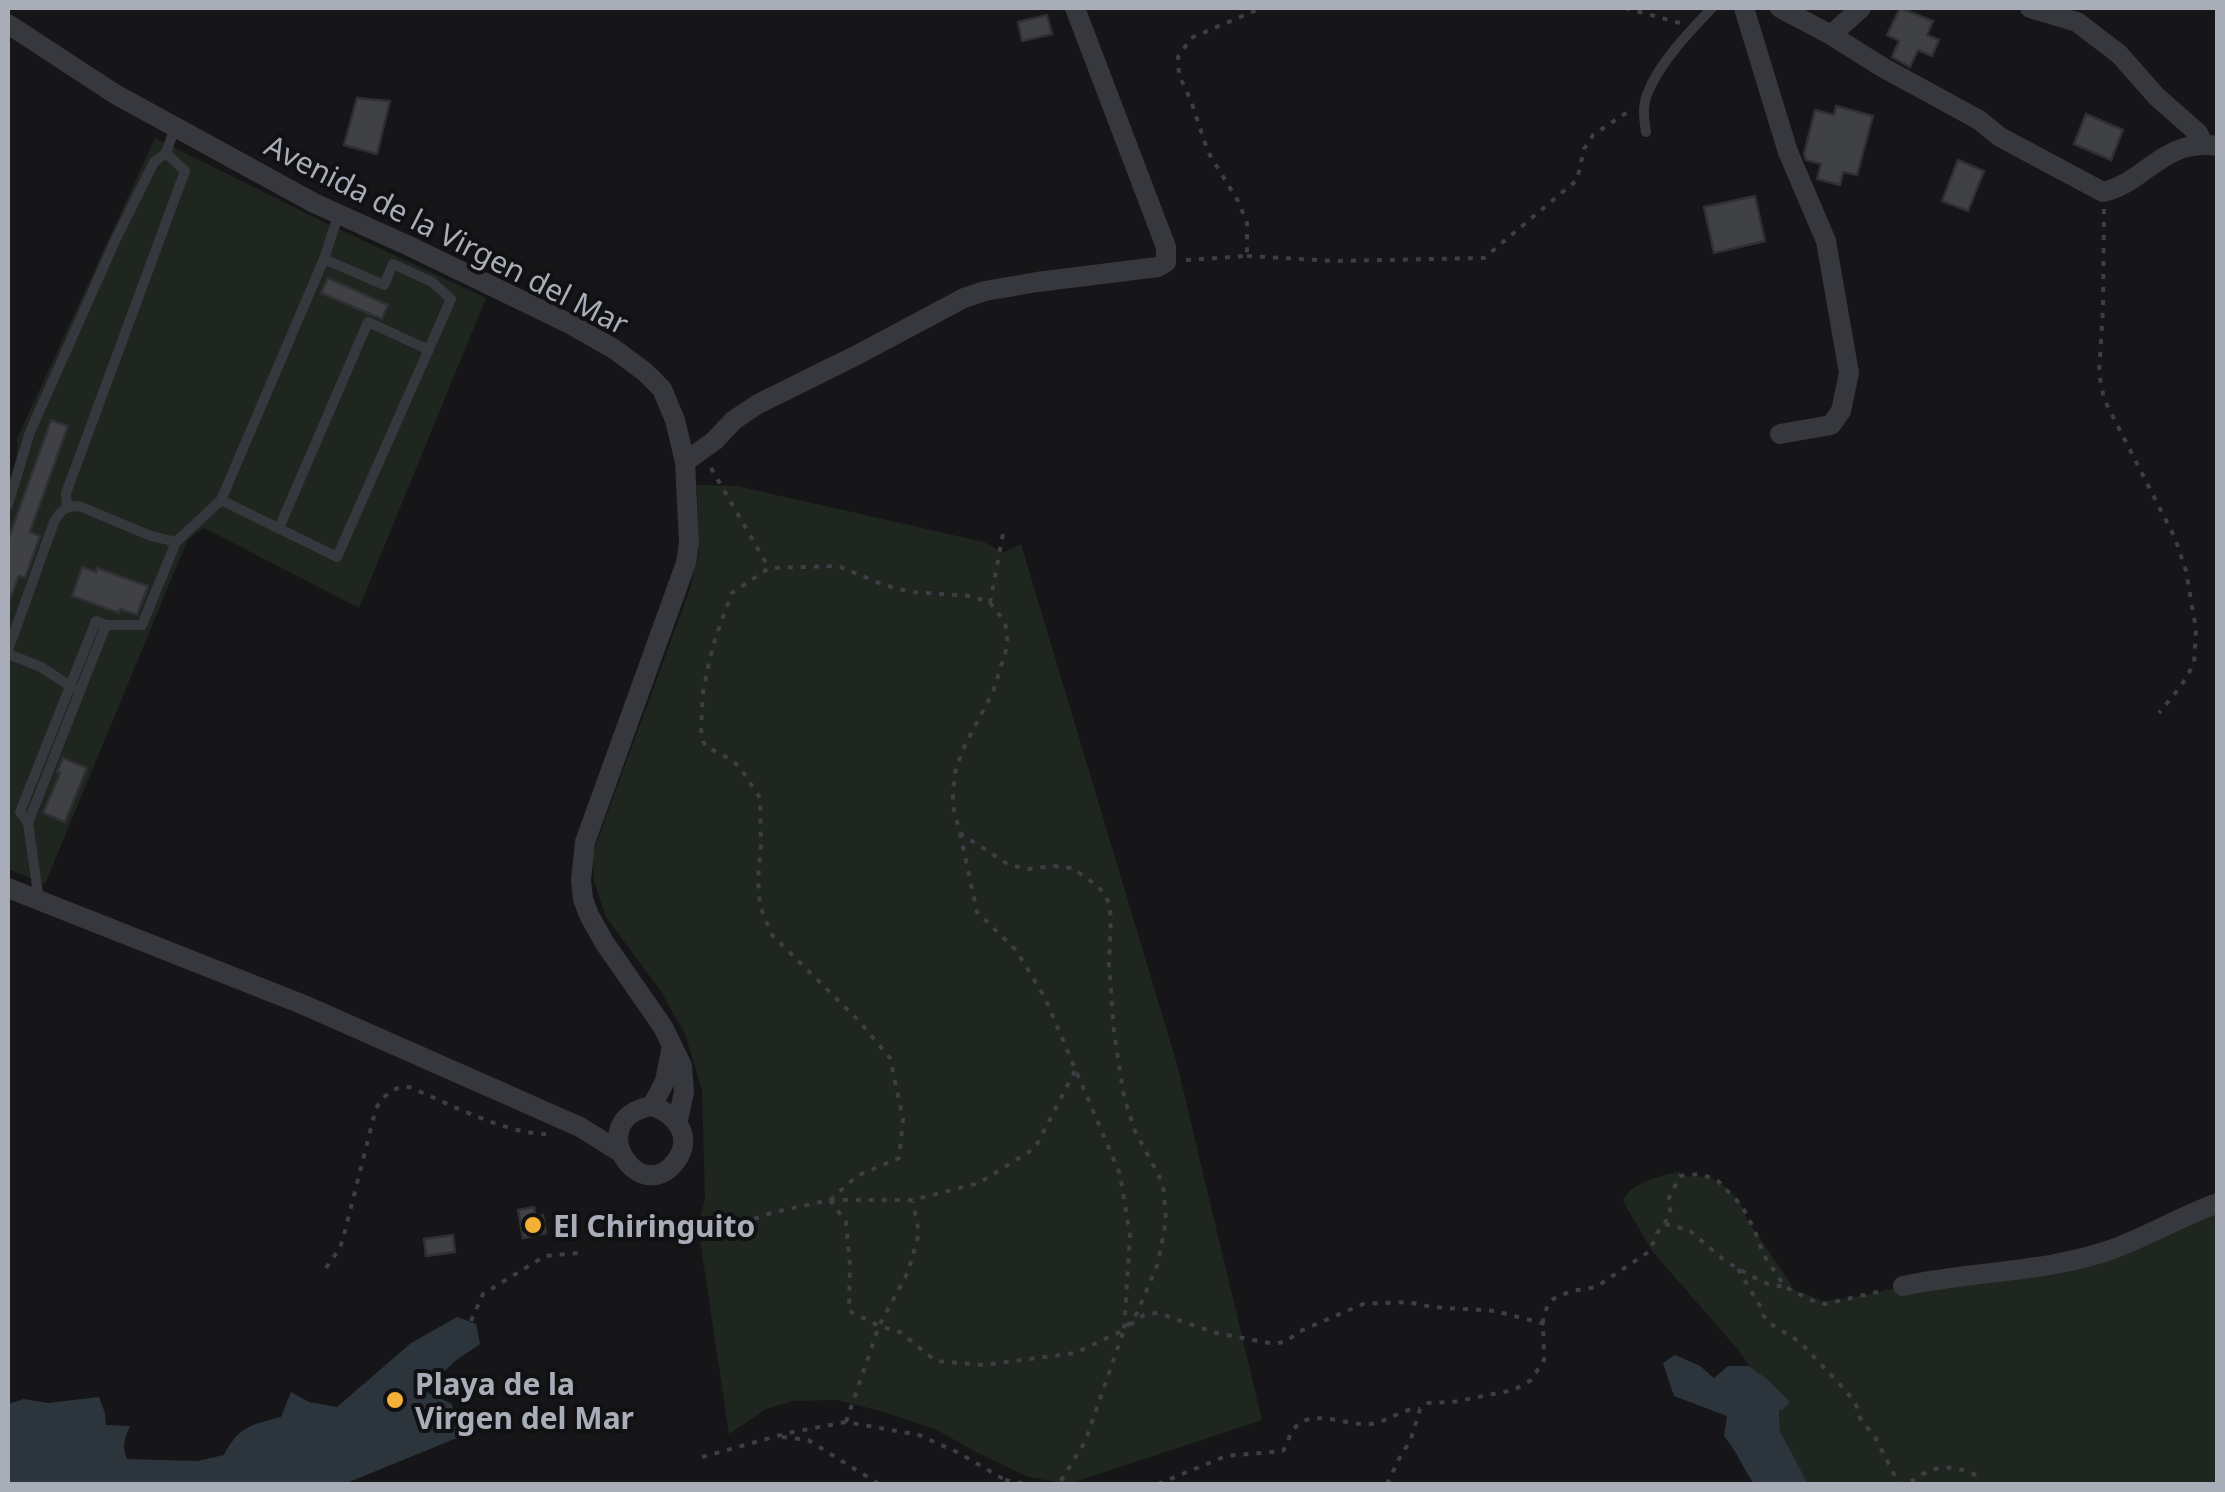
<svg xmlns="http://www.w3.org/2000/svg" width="2225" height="1492" font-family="'Noto Sans',sans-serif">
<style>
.green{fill:#1e261f}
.water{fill:#2c353c}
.building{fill:#404145;stroke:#303034;stroke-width:2.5}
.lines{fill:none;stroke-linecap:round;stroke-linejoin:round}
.path{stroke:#3d3f44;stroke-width:4;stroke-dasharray:5 8;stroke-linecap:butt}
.lane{stroke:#37383d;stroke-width:10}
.street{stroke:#37383d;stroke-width:20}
.poi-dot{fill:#f2b134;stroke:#111113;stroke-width:4}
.labels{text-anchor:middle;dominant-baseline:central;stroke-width:8;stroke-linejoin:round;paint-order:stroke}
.street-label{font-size:30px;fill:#a8adb8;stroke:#111113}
.poi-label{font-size:30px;font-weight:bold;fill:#a8adb8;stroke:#111113;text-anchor:start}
</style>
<rect width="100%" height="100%" fill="#161618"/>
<path class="green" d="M 155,138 L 328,224 L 486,298 L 359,608 L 204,528 L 188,539 L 45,884 L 8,869 L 8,484 L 16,459 L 18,443 L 16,441 Z
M 697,485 L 737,486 L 984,542 L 1003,553 L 1021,544 L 1177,1064 L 1262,1420 L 1069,1484 L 1028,1477 L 974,1451 L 937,1430 L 884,1412 L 837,1400 L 793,1401 L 766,1409 L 729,1434 L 698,1226 L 705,1199 L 702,1090 L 685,1034 L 660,990 L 606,917 L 594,881 L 592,855 L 690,589 L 699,552 Z
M 1680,1171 L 1682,1176 L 1710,1177 L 1723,1185 L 1740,1202 L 1748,1221 L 1795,1290 L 1823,1301 L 1850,1298 L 1906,1286 L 2036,1268 L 2217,1209 L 2217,1484 L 1808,1484 L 1780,1431 L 1779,1409 L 1767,1379 L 1749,1366 L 1740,1352 L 1652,1251 L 1623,1201 C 1630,1182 1662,1176 1680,1171 Z"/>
<path class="water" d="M 457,1317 L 476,1324 L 480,1344 L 455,1361 L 424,1391 L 452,1404 L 457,1438 L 344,1484 L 8,1484 L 8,1404 L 24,1399 L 48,1403 L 99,1397 L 105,1413 L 106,1425 L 130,1426 C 125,1438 121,1446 127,1459 L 197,1461 L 224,1455 C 239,1426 251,1425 281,1417 L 291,1392 L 309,1402 L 337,1407 L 411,1343 Z
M 1675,1355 L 1700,1366 L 1714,1378 L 1728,1366 L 1749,1366 L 1767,1379 L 1790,1402 L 1784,1409 L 1779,1410 L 1780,1431 L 1808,1484 L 1754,1484 C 1743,1468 1736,1450 1724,1436 L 1727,1416 L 1674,1396 L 1663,1363 Z"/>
<path class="building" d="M 1900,8 L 1933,21 L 1927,35 L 1939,40 L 1932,56 L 1918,50 L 1910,67 L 1892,57 L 1899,41 L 1887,35 Z
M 1047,15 L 1052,34 L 1022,41 L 1018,22 Z
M 357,98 L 390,101 L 377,154 L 344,145 Z
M 1836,106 L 1873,116 L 1857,175 L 1843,172 L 1840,185 L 1817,179 L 1821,164 L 1806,160 L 1804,154 L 1815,110 L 1834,115 Z
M 2086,114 L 2123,130 L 2111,160 L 2074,144 Z
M 1958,160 L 1984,171 L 1968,211 L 1942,201 Z
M 1755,196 L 1765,241 L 1714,253 L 1704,207 Z
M 328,278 L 388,305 L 382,319 L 321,293 Z
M 51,420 L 68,426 L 30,532 L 40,536 L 25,578 L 19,576 L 8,604 L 8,540 Z
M 82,567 L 96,572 L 97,568 L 148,586 L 137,615 L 120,609 L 119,613 L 72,596 Z
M 63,758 L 87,768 L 65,822 L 43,813 L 60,773 L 57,772 Z
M 534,1207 L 536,1217 L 543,1215 L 546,1233 L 523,1238 L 518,1210 Z
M 453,1235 L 455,1252 L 426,1256 L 424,1239 Z"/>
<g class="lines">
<path class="path" d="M 1625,8 L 1680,23
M 2104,209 L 2103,308 L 2099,373 L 2104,399 L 2175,538 L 2186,571 L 2196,629 L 2194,664 L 2181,686 L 2159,713
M 1247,256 L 1335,261 L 1484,258 L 1577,180 L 1584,149 L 1593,135 L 1629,111
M 1186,260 L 1247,256 L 1247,223 L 1238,201 L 1208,152 L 1191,101 L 1179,75 L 1178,57 L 1191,38 L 1261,8
M 711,468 L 769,568
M 990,603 L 1003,534
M 960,833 L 977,912 L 1016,950 L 1045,998 L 1120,1174 L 1130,1236 L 1124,1330
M 830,1200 L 857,1176 L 899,1158 L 903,1119 L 890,1058 L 860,1022 L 772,935 L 760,906 L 758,880 L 761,844 L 760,798 L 739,766 L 720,753 L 707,748 L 703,741 L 701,729 L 703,692 L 709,662 L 716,636 L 732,593 L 769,568 L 838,566 L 884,585 L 911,592 L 971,596 L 990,603 L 1002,618 L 1008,632 L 1006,650 L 993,692 L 965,745 L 956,768 L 953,789 L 953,806 L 960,833 L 1009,865 L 1029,869 L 1053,866 L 1072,868 L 1099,887 L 1108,901 L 1111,917 L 1109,964 L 1114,1032 L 1124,1097 L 1135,1131 L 1159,1176 L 1164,1191 L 1166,1221 L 1158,1263 L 1137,1313 L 1124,1330 L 1085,1442 L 1059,1484
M 830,1200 L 846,1222 L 850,1266 L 849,1311 L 879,1326 L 900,1332 L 936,1361 L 984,1365 L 1075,1353 L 1122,1331
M 1665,1224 L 1689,1230 L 1725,1261 L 1751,1276 L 1770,1285 L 1785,1287
M 680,1243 L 775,1212 L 830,1200 L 913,1200 L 979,1183 L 1035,1148 L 1075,1071
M 326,1268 L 340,1248 L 345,1231 L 376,1108 C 385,1095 393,1086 409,1087 C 450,1104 505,1134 548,1134
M 1738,1269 L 1760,1306 L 1761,1313 L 1771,1324 L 1800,1342 L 1847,1392 L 1856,1405 L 1860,1418 L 1876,1439 L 1899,1484 C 1910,1483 1914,1480 1923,1474 C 1942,1464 1955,1467 1974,1474 L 1980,1484
M 471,1321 L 483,1294 L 545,1256 L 579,1253
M 1130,1325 L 1145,1314 L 1158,1313 L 1216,1333 L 1275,1344 L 1287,1341 L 1298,1332 L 1363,1304 L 1408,1302 L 1432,1307 L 1495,1311 L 1545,1324
M 846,1422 L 879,1326 L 908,1272 L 919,1233 L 913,1202
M 782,1437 L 808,1440 L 879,1484
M 702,1457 L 788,1433 L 846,1422 L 919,1435 L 959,1453 L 1005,1480 L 1009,1484
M 1005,1480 L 1025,1484
M 1158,1484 L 1226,1456 L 1283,1451 C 1287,1445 1289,1436 1293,1430 C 1312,1404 1351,1430 1376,1423 C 1391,1419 1404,1408 1420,1409
M 1387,1484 L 1402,1453 L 1410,1442 L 1420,1409 L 1428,1403 L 1453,1402 L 1514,1390 L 1531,1380 L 1544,1360 L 1543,1315 L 1551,1300 L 1571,1291 L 1596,1287 L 1650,1251 L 1657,1233 L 1671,1214 L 1668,1200 L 1680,1176 L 1701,1174 L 1717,1180 L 1742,1206 L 1755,1231 L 1763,1254 L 1785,1287 L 1811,1300 L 1825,1304 L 1886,1290"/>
<path class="lane" d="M 1646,132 C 1644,119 1642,105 1648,92 C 1660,62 1690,31 1712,8
M 221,500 L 337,557 L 451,299 L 432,282 L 393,264 L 384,285 L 324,259
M 8,505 L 30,432 L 115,241 L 148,174 L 154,162 L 166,153
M 67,506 L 66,493 L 185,171 L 166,153 L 175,127
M 279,528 L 368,322 L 429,350
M 8,650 L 54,522 C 61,510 65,506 79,506 L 151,536 L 176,542
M 8,654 L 41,667 L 73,688
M 28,823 L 106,625
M 39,900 L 28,823 L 20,812 L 96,621 L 106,625 L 142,625 L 176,542 L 221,500 L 324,259 L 338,216"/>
<path class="street" d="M 1744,8 L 1788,152 L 1826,241 L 1849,373 L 1841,411 L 1831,425 L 1780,434
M 1780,8 L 1831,35 L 1882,67 L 1979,120 L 2000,137 L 2103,192 C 2147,182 2162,138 2218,146
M 2030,8 L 2077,22 L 2119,54 L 2157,97 L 2198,133 L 2203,144
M 8,24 L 115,94 L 314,203 L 409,246 L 570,324 L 614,349 L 645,372 L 662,389 L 675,420 L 685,462 L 689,543 L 686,563 L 585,842 L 581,880 L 583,899 L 589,915 L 604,942 L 663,1027 L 682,1066 L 684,1092 L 678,1120
M 1831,35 L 1861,8
M 685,462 L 714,441 L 734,420 L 758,404 L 857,355 L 964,298 L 985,291 L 1037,282 L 1158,267 L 1166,262 L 1166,247 L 1075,8
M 8,888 L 304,1005 L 580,1127 L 620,1152
M 652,1106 C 676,1114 694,1137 676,1161 C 640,1210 580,1119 652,1106 Z
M 652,1106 L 665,1081 L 672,1046
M 1903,1286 C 1971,1271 2043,1273 2110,1250 C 2147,1237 2181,1216 2218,1203"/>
</g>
<g class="poi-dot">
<circle cx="533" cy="1225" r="10"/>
<circle cx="395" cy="1400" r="10"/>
</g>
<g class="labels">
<g class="street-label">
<text transform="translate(447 234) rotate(27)">Avenida de la Virgen del Mar</text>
</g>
<g class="poi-label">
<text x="553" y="1225">El Chiringuito</text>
<text x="415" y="1383">Playa de la<tspan x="415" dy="34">Virgen del Mar</tspan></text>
</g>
</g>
<rect width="2225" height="1492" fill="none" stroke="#a8adb8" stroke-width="20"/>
</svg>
